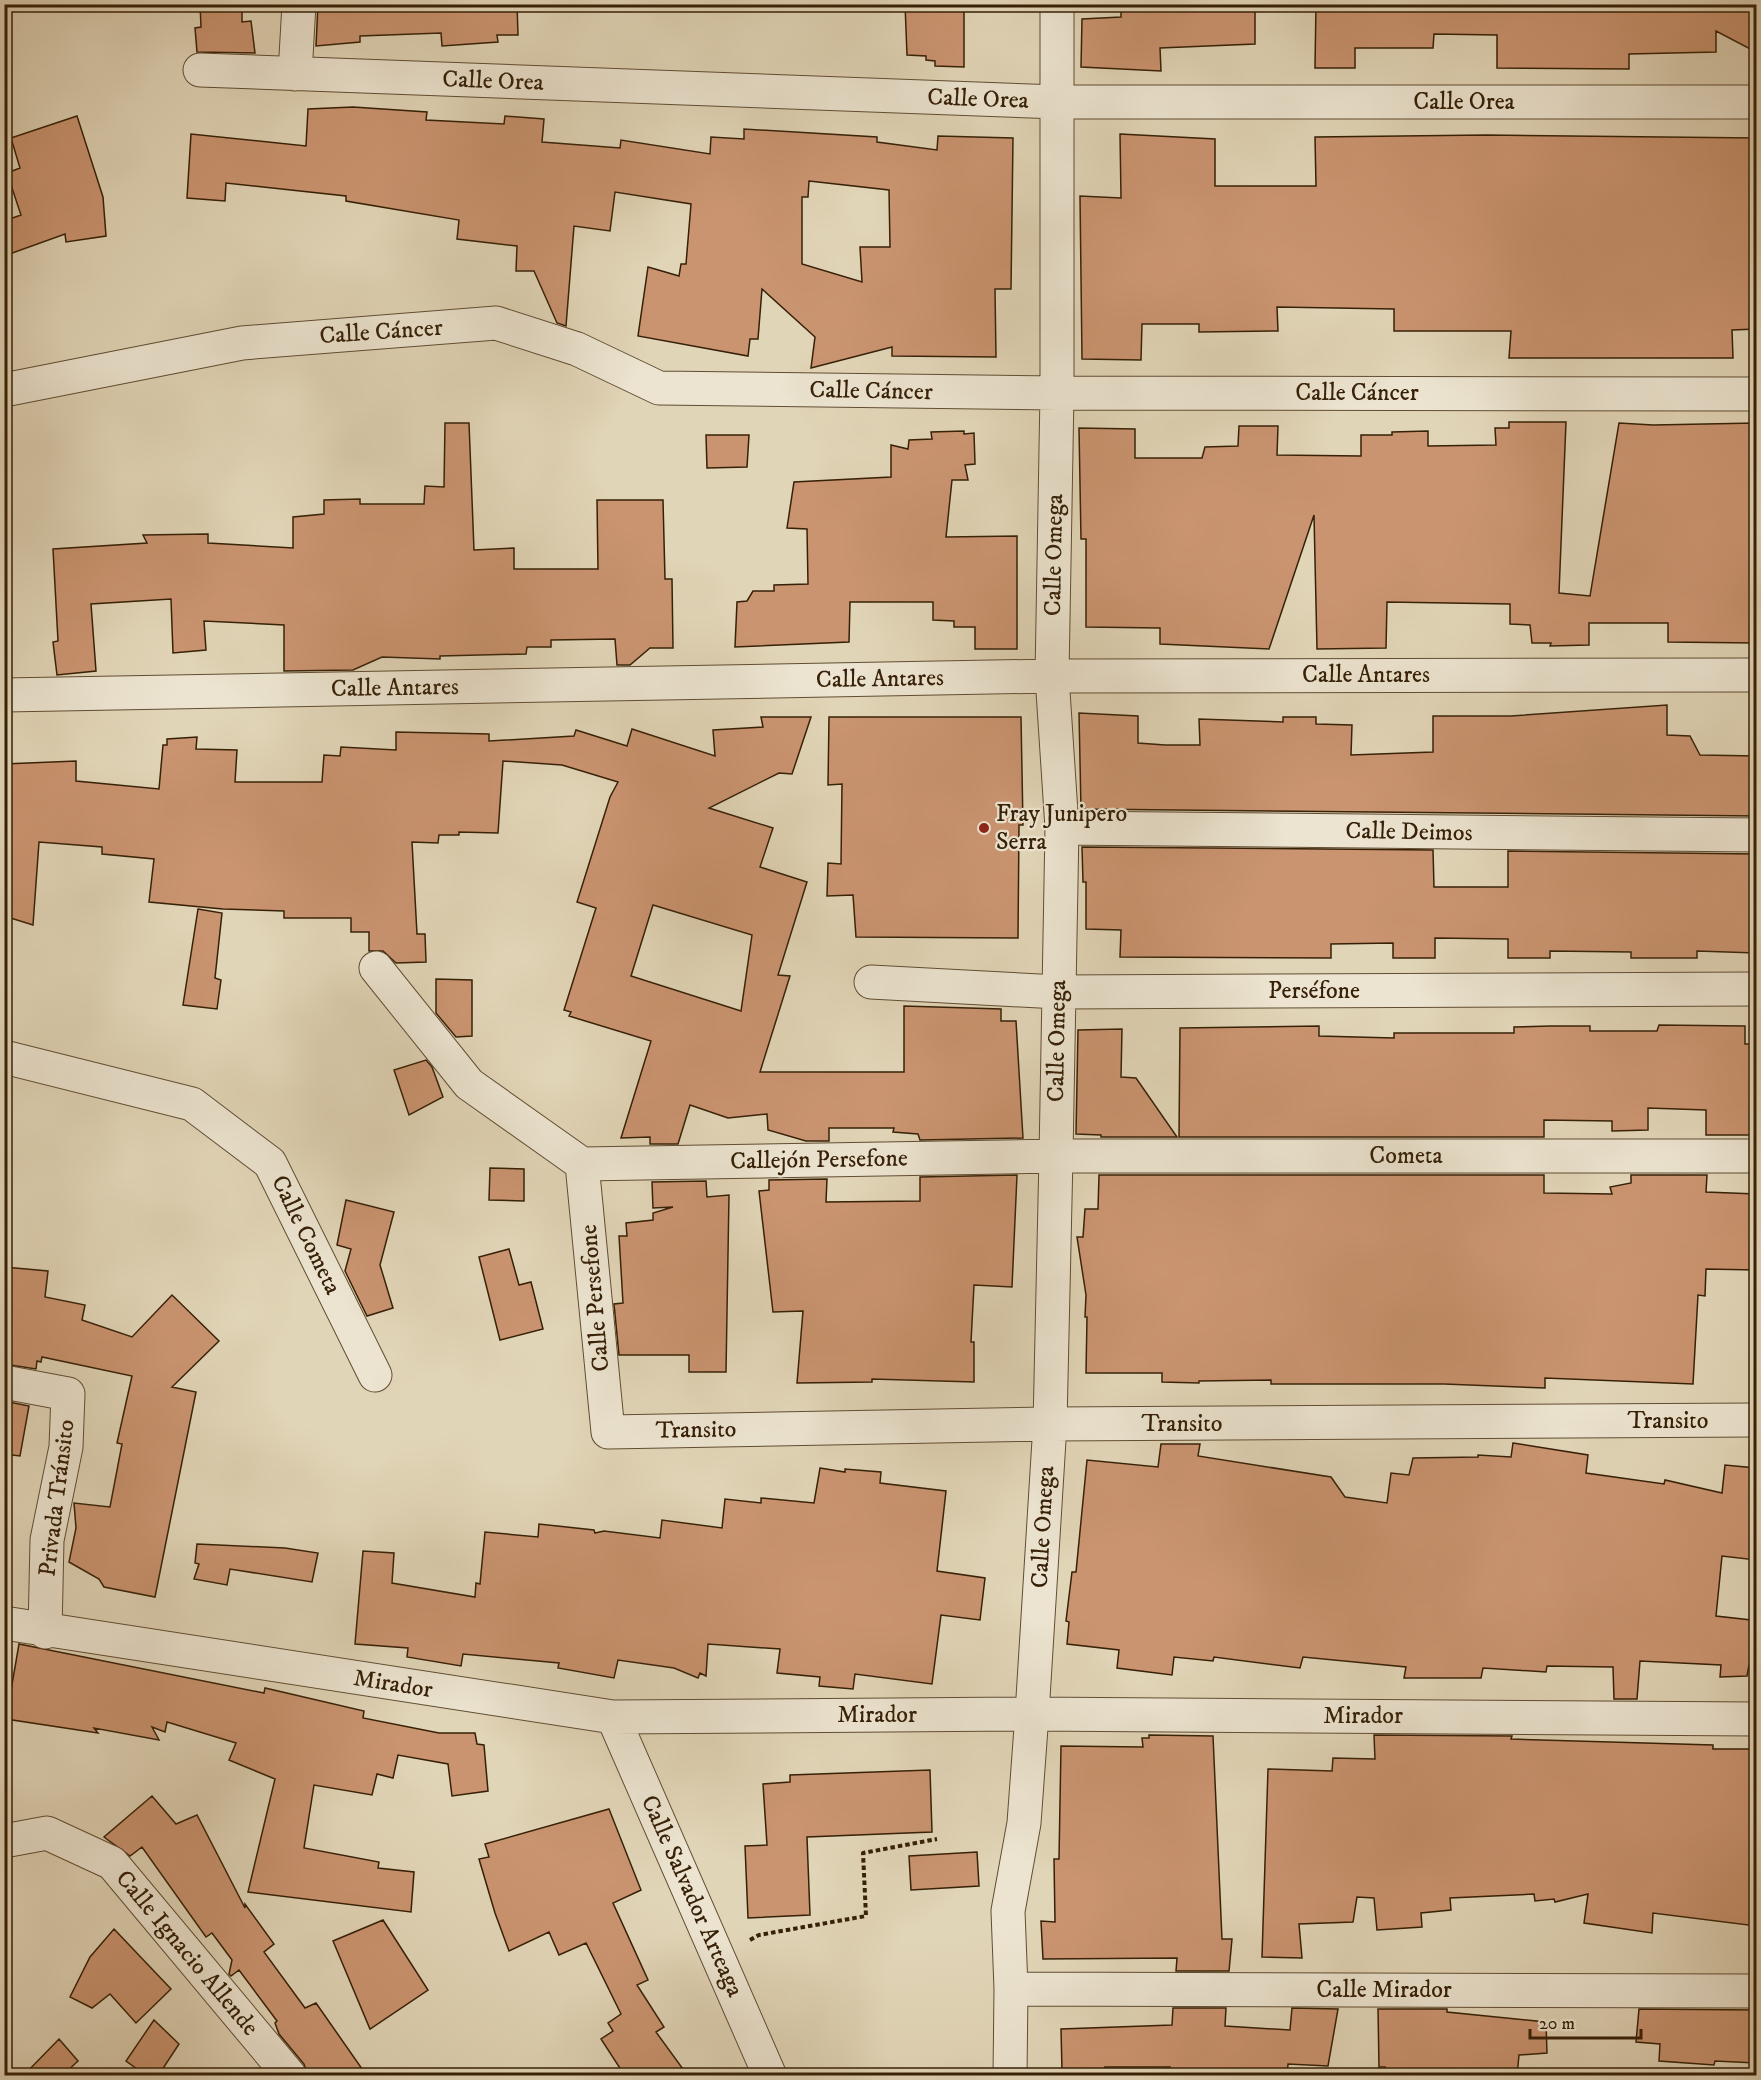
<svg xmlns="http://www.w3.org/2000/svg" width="1761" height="2080" font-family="'IM FELL DW Pica',serif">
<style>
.building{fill:#ca9470;stroke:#362007;stroke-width:1.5;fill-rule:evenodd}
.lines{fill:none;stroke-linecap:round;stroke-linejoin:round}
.minor-casing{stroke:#614d33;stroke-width:35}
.path{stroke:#362007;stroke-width:4;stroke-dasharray:4.5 3;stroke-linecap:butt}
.minor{stroke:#ece4d0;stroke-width:33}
.poi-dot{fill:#8f2418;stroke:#ece4d0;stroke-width:2}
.labels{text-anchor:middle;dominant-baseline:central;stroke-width:4.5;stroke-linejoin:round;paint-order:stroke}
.street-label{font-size:24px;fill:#362007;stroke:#ece4d0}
.poi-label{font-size:24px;fill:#362007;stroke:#ece4d0;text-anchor:start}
</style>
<rect width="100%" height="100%" fill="#e1d5b7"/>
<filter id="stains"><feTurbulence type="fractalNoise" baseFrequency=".00333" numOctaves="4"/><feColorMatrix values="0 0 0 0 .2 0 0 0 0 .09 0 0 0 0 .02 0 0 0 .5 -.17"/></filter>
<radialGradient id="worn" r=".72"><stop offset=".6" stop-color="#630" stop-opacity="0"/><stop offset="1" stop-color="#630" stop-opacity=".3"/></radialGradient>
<path class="building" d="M 200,4 L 242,4 L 242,22 L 251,21 L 255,53 L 197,52 L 195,28 L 201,27 Z
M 318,4 L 517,4 L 518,35 L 497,35 L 498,42 L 442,46 L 441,33 L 360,36 L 360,42 L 316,46 Z
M 905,4 L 964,4 L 964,67 L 935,66 L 935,61 L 926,60 L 926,56 L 907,55 Z
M 1121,4 L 1255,4 L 1255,44 L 1160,48 L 1161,71 L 1081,67 L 1082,19 L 1121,17 Z
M 1316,4 L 1756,4 L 1756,52 L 1716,31 L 1716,52 L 1629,54 L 1629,69 L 1497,68 L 1497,35 L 1434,34 L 1433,48 L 1355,48 L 1355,68 L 1315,68 Z
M 353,107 L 427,112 L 426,120 L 504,124 L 505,116 L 544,119 L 542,142 L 620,148 L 621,140 L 710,154 L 711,137 L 744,139 L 744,129 L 877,137 L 877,142 L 937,150 L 938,136 L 1013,138 L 1011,289 L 995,289 L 996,357 L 892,356 L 892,347 L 811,368 L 815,337 L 762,289 L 758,339 L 750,339 L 748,356 L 638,336 L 648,267 L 679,276 L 681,264 L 686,264 L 691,204 L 615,192 L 610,231 L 574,226 L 566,326 L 557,323 L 534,271 L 516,271 L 517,246 L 457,239 L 459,220 L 346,201 L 346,196 L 226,183 L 225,201 L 187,198 L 191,134 L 306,146 L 308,109 ZM 809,181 L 889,190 L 890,247 L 860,247 L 862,282 L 802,264 L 802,197 L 808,197 Z
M 77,116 L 103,197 L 106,236 L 66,242 L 65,234 L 4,256 L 4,221 L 21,215 L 7,173 L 20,168 L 11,138 Z
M 1120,134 L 1215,139 L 1215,186 L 1316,186 L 1315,137 L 1487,135 L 1756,138 L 1756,329 L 1732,330 L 1733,358 L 1509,358 L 1511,331 L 1394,331 L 1394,309 L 1277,307 L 1278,331 L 1199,332 L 1199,324 L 1142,324 L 1141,360 L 1082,359 L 1080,196 L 1121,198 Z
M 1509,422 L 1566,422 L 1559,593 L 1590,596 L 1619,423 L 1653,425 L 1756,423 L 1756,643 L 1668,642 L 1668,623 L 1589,623 L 1589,645 L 1550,646 L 1551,643 L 1532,643 L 1530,625 L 1510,624 L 1510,604 L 1387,602 L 1386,648 L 1317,649 L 1314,515 L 1269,649 L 1160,644 L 1160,628 L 1086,627 L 1086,539 L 1081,539 L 1079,428 L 1135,429 L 1135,458 L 1202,458 L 1205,447 L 1238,446 L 1239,426 L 1278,426 L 1277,455 L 1361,456 L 1361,435 L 1392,435 L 1392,432 L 1428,431 L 1428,446 L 1496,445 L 1495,428 L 1509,428 Z
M 445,423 L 469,423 L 474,550 L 514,548 L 514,569 L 598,569 L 597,500 L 663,500 L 665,579 L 672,579 L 673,648 L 650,648 L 630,665 L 617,665 L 615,639 L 551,640 L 551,647 L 527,647 L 526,654 L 440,656 L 440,659 L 382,657 L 353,670 L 284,671 L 284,625 L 204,621 L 206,650 L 173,653 L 171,599 L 91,604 L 96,671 L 57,675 L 53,642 L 58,641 L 53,549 L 147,543 L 143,535 L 208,534 L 208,543 L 293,548 L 293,517 L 324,514 L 324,500 L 360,499 L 360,504 L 424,504 L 425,486 L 444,487 Z
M 964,431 L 964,434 L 974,433 L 975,464 L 965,465 L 968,480 L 952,480 L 946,537 L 1017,536 L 1017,649 L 975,649 L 975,627 L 954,627 L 954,621 L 933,620 L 933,602 L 850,602 L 849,642 L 735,647 L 737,602 L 747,601 L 753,591 L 774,591 L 774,585 L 808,584 L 807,529 L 787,528 L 794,482 L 891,477 L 891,445 L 908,449 L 909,440 L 932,439 L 931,432 Z
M 706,435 L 749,435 L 747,467 L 707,468 Z
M 1667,705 L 1667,735 L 1690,736 L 1700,755 L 1756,756 L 1756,816 L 1081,809 L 1079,713 L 1138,716 L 1138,743 L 1165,745 L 1200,745 L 1199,719 L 1283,722 L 1283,717 L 1316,717 L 1316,724 L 1352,725 L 1351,755 L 1433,752 L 1433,716 L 1511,716 Z
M 761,717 L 811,717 L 792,774 L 779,773 L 709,808 L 773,828 L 760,867 L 807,882 L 778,975 L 790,976 L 760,1072 L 904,1072 L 904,1006 L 1001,1009 L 1001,1021 L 1016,1021 L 1023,1138 L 920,1140 L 918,1134 L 893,1132 L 894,1128 L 829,1128 L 829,1141 L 806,1141 L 768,1130 L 767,1114 L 728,1118 L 690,1105 L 678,1144 L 650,1144 L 650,1137 L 621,1138 L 651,1041 L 569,1016 L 571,1012 L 564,1010 L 596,908 L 577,902 L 610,797 L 618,782 L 562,765 L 503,761 L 498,833 L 459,832 L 459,835 L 439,835 L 438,843 L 412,842 L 417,934 L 425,934 L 426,962 L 396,963 L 383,951 L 369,951 L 369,932 L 351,932 L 351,918 L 284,918 L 284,911 L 223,909 L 149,902 L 154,859 L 102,854 L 102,847 L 39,842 L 33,925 L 4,916 L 4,764 L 76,761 L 76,781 L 159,789 L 163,745 L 167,745 L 167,739 L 197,737 L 196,749 L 237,750 L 235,782 L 322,782 L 324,755 L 340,756 L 341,747 L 396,750 L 396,732 L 489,734 L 489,741 L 574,736 L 576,730 L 627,746 L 632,729 L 715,756 L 713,730 L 763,727 ZM 653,905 L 752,935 L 741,1011 L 631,976 Z
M 829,717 L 1021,717 L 1023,825 L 1019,825 L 1018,938 L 856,937 L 853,895 L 827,896 L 828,863 L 841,864 L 842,784 L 828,785 Z
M 1082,847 L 1433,850 L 1434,887 L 1508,887 L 1508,851 L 1756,854 L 1756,953 L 1697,951 L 1697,958 L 1631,958 L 1631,952 L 1550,951 L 1550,958 L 1508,958 L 1508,939 L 1435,938 L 1435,958 L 1393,958 L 1393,943 L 1331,944 L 1331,958 L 1120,957 L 1121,930 L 1086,929 L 1086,882 L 1083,882 Z
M 198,909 L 222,913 L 215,978 L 221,980 L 217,1009 L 183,1005 Z
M 436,979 L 472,980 L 472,1036 L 456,1037 L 436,1013 Z
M 1659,1025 L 1745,1026 L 1745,1044 L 1756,1044 L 1756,1135 L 1706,1135 L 1706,1110 L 1648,1108 L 1648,1130 L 1612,1131 L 1612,1121 L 1544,1120 L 1544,1137 L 1179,1137 L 1180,1028 L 1319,1026 L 1319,1036 L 1394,1038 L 1394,1033 L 1514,1033 L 1514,1027 L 1550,1026 L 1590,1026 L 1590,1031 L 1657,1031 Z
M 1122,1029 L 1121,1077 L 1136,1078 L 1177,1137 L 1101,1137 L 1101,1135 L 1076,1134 L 1078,1030 Z
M 426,1060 L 432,1067 L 443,1097 L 409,1115 L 394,1070 Z
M 490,1168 L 524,1169 L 524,1201 L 489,1200 Z
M 1017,1175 L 1012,1287 L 974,1285 L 971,1342 L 974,1342 L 974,1382 L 872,1379 L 872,1382 L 797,1383 L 803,1311 L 773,1312 L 759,1191 L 769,1190 L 769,1180 L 827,1179 L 826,1202 L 920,1201 L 920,1177 Z
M 1099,1175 L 1544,1175 L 1544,1193 L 1612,1194 L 1610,1187 L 1631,1183 L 1631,1175 L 1707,1175 L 1706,1192 L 1756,1194 L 1756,1270 L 1706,1269 L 1705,1296 L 1698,1295 L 1693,1384 L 1545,1378 L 1545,1388 L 1444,1384 L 1271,1384 L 1271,1380 L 1199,1381 L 1199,1383 L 1162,1382 L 1162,1373 L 1086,1373 L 1087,1317 L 1085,1317 L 1086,1295 L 1077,1237 L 1083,1237 L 1085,1209 L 1098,1209 Z
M 706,1181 L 707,1197 L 729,1195 L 726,1372 L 689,1372 L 689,1355 L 619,1355 L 614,1304 L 623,1303 L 619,1236 L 627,1236 L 626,1223 L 653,1220 L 653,1213 L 673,1207 L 653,1208 L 652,1182 Z
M 346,1200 L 394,1212 L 380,1265 L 393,1308 L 367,1316 L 345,1271 L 351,1249 L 337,1245 Z
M 509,1249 L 519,1285 L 531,1282 L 543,1329 L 500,1340 L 479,1257 Z
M 4,1267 L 48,1271 L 45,1297 L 85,1305 L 82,1320 L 132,1337 L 172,1295 L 219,1341 L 172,1387 L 196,1392 L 155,1597 L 104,1587 L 99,1579 L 69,1562 L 76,1528 L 74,1503 L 110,1507 L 122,1444 L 117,1443 L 132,1376 L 42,1357 L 41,1362 L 37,1361 L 36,1369 L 4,1364 Z
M 4,1401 L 29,1406 L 20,1456 L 4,1454 Z
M 1513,1443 L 1588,1455 L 1586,1473 L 1664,1484 L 1665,1480 L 1722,1493 L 1725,1465 L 1756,1468 L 1756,1560 L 1722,1556 L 1716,1616 L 1751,1620 L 1750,1635 L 1756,1636 L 1756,1665 L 1749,1665 L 1747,1676 L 1720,1677 L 1721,1665 L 1640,1661 L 1637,1699 L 1614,1699 L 1613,1667 L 1547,1666 L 1546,1672 L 1483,1668 L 1481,1678 L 1404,1678 L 1406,1667 L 1303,1657 L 1300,1668 L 1214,1657 L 1213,1661 L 1174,1657 L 1172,1675 L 1117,1668 L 1119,1650 L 1067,1644 L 1069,1622 L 1066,1621 L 1072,1572 L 1076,1572 L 1087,1460 L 1158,1467 L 1161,1444 L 1200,1444 L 1198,1456 L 1331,1477 L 1345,1497 L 1387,1503 L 1391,1473 L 1409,1475 L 1413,1458 L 1478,1457 L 1478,1455 L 1511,1457 Z
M 820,1468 L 845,1472 L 845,1469 L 881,1472 L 880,1483 L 946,1491 L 937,1571 L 985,1578 L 980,1620 L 941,1615 L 932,1684 L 855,1674 L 853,1689 L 819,1686 L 820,1677 L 777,1673 L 780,1649 L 708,1644 L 706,1676 L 700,1673 L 698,1678 L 674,1668 L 618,1660 L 614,1678 L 558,1668 L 559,1663 L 463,1654 L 461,1666 L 407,1657 L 408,1648 L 355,1644 L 363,1551 L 394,1553 L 392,1583 L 475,1597 L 476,1583 L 480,1584 L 485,1532 L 538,1537 L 539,1524 L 594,1530 L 595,1533 L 604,1531 L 660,1538 L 662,1520 L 722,1528 L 725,1499 L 761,1503 L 761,1498 L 814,1503 Z
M 197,1544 L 285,1548 L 318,1553 L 312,1582 L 230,1569 L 227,1585 L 194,1579 L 199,1564 L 195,1563 Z
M 19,1644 L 264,1693 L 265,1688 L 364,1711 L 363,1718 L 439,1733 L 475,1733 L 477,1744 L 484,1745 L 488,1791 L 452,1796 L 448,1764 L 398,1755 L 393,1778 L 377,1774 L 372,1795 L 314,1785 L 304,1848 L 379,1862 L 378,1868 L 414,1872 L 411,1912 L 248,1892 L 275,1779 L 229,1760 L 236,1743 L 167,1722 L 165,1732 L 152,1727 L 159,1740 L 94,1728 L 98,1733 L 6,1719 Z
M 1149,1735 L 1213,1736 L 1222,1939 L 1232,1939 L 1229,1971 L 1176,1971 L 1177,1958 L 1043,1959 L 1041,1921 L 1055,1922 L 1054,1859 L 1059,1859 L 1061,1746 L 1143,1747 L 1142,1738 L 1149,1738 Z
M 1374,1735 L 1512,1736 L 1511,1739 L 1713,1745 L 1713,1749 L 1756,1749 L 1756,1926 L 1653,1913 L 1652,1933 L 1584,1923 L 1588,1894 L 1555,1902 L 1554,1899 L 1535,1901 L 1534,1894 L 1450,1898 L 1451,1910 L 1421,1913 L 1422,1927 L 1377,1930 L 1374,1898 L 1357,1897 L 1353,1922 L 1299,1924 L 1302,1958 L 1262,1957 L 1268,1769 L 1332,1771 L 1333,1758 L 1375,1759 Z
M 930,1770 L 932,1832 L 807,1837 L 810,1915 L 748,1918 L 745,1846 L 767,1845 L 763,1784 L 790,1782 L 790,1775 Z
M 152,1796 L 176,1824 L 197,1815 L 245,1908 L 245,1904 L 274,1944 L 264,1952 L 305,2008 L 316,2003 L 367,2076 L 308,2076 L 304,2064 L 279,2034 L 275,2023 L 277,2021 L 239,1970 L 231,1976 L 229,1974 L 232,1960 L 212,1933 L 206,1937 L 142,1847 L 130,1856 L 104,1837 Z
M 609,1809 L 641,1890 L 613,1903 L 648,1980 L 637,1985 L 664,2027 L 656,2032 L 688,2076 L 625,2076 L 601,2039 L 613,2031 L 608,2023 L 621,2014 L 586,1943 L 559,1955 L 549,1932 L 509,1951 L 495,1913 L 479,1859 L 489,1857 L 485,1844 Z
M 977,1852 L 979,1886 L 911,1890 L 909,1856 Z
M 383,1920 L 428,1990 L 370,2029 L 333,1941 Z
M 114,1929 L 171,1989 L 136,2023 L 110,1994 L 92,2008 L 70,1997 L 90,1957 Z
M 1173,2008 L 1226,2008 L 1225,2026 L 1290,2030 L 1292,2008 L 1338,2009 L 1328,2066 L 1288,2064 L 1287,2076 L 1169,2076 L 1170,2067 L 1105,2067 L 1105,2070 L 1062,2071 L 1061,2029 L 1172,2025 Z
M 1378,2009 L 1447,2009 L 1447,2012 L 1546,2022 L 1547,2053 L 1519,2055 L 1517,2076 L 1438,2076 L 1438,2072 L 1385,2074 L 1385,2067 L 1379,2067 Z
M 1639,2009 L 1756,2010 L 1756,2063 L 1715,2061 L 1714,2065 L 1659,2061 L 1660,2044 L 1636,2042 Z
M 154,2020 L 179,2044 L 158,2076 L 147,2076 L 126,2061 Z
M 59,2039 L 78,2061 L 62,2076 L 23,2076 Z"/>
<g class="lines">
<defs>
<path id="minor" d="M 200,70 L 1059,102 L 1756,102
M 295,74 L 299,4
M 4,390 L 242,343 L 496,323 L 577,349 L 659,388 L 1057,393 L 1756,394
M 4,695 L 1052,676 L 1756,675
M 1062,828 L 1756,835
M 376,968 L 469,1084 L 582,1164
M 871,982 L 1058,992 L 1756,989
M 4,1057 L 192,1104 L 270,1163 L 375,1375
M 582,1164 L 608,1432 L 1050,1424 L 1756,1420
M 582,1164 L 1056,1156 L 1756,1156
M 4,1382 L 68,1394 L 66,1447 L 47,1540 L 45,1632
M 4,1623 L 613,1717 L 1032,1714 L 1756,1719
M 613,1717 L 770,2076
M 4,1841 L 47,1833 L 112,1863 L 290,2076
M 1011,1989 L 1756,1991
M 1010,2076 L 1011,1989 L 1008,1911 L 1024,1823 L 1032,1714 L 1050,1424 L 1056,1156 L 1062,828 L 1052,676 L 1057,393 L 1057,4"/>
</defs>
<use href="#minor" class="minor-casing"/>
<path class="path" d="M 750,1940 L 759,1935 L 866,1916 L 863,1853 L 937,1839"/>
<use href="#minor" class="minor"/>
</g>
<circle class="poi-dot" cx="984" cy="828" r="6"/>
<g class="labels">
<g class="street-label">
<text transform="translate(493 81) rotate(2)">Calle Orea</text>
<text transform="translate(978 99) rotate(2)">Calle Orea</text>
<text x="1464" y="102">Calle Orea</text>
<text transform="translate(381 332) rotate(-4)">Calle Cáncer</text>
<text transform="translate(871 391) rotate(1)">Calle Cáncer</text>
<text x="1357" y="393">Calle Cáncer</text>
<text transform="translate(1054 555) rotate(-89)">Calle Omega</text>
<text x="1366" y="675">Calle Antares</text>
<text transform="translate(880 679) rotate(-1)">Calle Antares</text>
<text transform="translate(395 688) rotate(-1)">Calle Antares</text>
<text transform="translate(1409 832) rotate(1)">Calle Deimos</text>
<text x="1314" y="991">Perséfone</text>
<text transform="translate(1057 1041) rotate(-89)">Calle Omega</text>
<text x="1406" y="1156">Cometa</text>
<text transform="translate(819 1160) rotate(-1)">Callejón Persefone</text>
<text transform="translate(306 1235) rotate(64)">Calle Cometa</text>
<text transform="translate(595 1298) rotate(-95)">Calle Persefone</text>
<text x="1668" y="1421">Transito</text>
<text x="1182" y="1424">Transito</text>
<text transform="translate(696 1430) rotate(-1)">Transito</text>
<text transform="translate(57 1498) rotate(-83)">Privada Tránsito</text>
<text transform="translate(1043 1527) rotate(-87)">Calle Omega</text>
<text transform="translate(393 1684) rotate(9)">Mirador</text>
<text x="877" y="1715">Mirador</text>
<text x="1363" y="1716">Mirador</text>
<text transform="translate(692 1896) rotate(66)">Calle Salvador Arteaga</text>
<text transform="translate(187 1953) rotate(50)">Calle Ignacio Allende</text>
<text x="1384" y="1990">Calle Mirador</text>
</g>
<g class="poi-label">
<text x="996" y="814">Fray Junipero<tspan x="996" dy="28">Serra</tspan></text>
</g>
</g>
<rect width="1761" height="2080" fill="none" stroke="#e1d5b7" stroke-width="24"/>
<rect x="6" y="6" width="1749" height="2068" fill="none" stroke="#362007" stroke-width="3"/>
<rect x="12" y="12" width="1737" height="2056" fill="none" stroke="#362007" stroke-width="1.5"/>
<path d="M1530 2029v9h111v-9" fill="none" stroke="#362007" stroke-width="3"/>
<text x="1539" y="2029" font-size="18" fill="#362007" stroke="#ece4d0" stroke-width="4.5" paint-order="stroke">20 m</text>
<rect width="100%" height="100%" filter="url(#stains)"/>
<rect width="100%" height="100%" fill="url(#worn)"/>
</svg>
